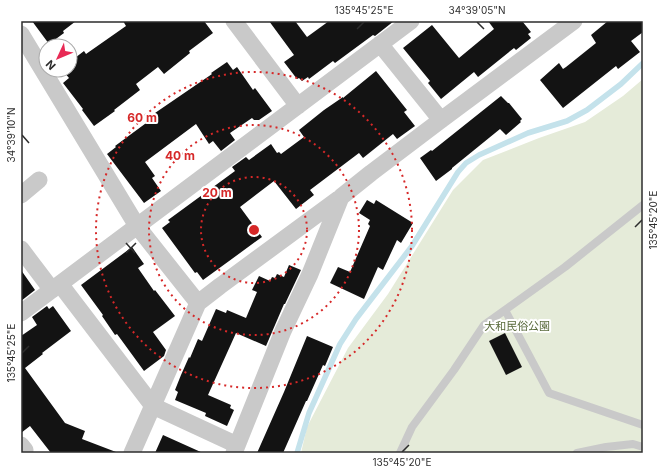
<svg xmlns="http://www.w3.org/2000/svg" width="664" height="474" font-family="Inter,'Noto Sans JP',sans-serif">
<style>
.green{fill:#e5ebd9}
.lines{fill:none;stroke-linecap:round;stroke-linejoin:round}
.stream{stroke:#c4e2eb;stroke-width:5.5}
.building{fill:#131313}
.service{stroke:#c9c9c9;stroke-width:8}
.minor{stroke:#c9c9c9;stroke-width:17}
.ticks{fill:none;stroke:#2c2c2c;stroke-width:1.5}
.ring{fill:none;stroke:#d62828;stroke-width:2;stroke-dasharray:2 4}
.labels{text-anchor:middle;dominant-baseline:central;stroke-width:4;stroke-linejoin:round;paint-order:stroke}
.park-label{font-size:11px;fill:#576839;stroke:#fff}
.centre{fill:#d62828;stroke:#fff;stroke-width:2}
.ring-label{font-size:12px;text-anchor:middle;font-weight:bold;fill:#d62828;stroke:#fff;stroke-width:4;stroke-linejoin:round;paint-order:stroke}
.neatline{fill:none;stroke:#2c2c2c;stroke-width:1.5}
.ticks-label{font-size:10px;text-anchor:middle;fill:#2c2c2c}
</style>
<rect width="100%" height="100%" fill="#fff"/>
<path class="green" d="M 643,79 L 643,453 L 301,453 L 307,427 L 348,348 L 388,294 L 453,190 L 483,160 L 539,138 L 585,122 L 623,96 Z"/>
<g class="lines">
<path class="stream" d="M 297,453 L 309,413 L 340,344 L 356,319 L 412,246 L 458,172 L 466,163 L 479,155 L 528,133 L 567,121 L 587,110 L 621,84 L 643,63"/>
</g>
<path class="building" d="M 32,21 L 76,21 L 63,31 L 64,33 L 49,44 Z
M 123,21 L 204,21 L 213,33 L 189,51 L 190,53 L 164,74 L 158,67 L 136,84 L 140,90 L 114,110 L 115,111 L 94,126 L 82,110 L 83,109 L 63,83 L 69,78 L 63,71 L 65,70 L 70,70 L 70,66 L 73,64 L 71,61 L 84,51 L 86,54 L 126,26 Z
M 269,21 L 295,21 L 307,37 L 329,21 L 394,21 L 375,36 L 373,35 L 335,63 L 333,61 L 309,79 L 308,77 L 302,81 L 299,78 L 297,79 L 284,62 L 294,55 Z
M 488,21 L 522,21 L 531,32 L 528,34 L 531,38 L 516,50 L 514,48 L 478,77 L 474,72 L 441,99 L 428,83 L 430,81 L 403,48 L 432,25 L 459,58 L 494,29 Z
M 608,21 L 643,21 L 643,32 L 631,41 L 640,52 L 618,69 L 616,66 L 563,108 L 540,80 L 559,63 L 563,69 L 566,67 L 596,43 L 591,35 Z
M 227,62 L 233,70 L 237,67 L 253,90 L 255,88 L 272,111 L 259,120 L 254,120 L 252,118 L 230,133 L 235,140 L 221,151 L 213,141 L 209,144 L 196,124 L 145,162 L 155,176 L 152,178 L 161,191 L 144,203 L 107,154 L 116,147 L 115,146 L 157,115 L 155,113 L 212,74 L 211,73 Z
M 376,71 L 407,110 L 404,112 L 415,126 L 397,139 L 393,134 L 363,158 L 359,153 L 310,190 L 314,195 L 296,209 L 274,181 L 240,207 L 262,237 L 203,280 L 197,272 L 195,273 L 162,228 L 170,222 L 168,220 L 235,171 L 232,167 L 246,157 L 249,160 L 271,144 L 277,153 L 279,152 L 281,154 L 304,137 L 299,130 L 324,110 L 343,97 L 343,98 Z
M 501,96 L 508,103 L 509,103 L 522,119 L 520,121 L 521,122 L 506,135 L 500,129 L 452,168 L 452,169 L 436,181 L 420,158 L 431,150 L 432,151 Z
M 367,200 L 374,204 L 376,200 L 413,223 L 401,243 L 397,240 L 383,270 L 378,267 L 364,299 L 330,283 L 338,267 L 350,272 L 370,226 L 368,224 L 370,220 L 359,213 Z
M 132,247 L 144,264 L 138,268 L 154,291 L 155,290 L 175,316 L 153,332 L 166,350 L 164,356 L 144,371 L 117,334 L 115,335 L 102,316 L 103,315 L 81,285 Z
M 289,265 L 301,270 L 285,304 L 284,304 L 266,346 L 236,333 L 208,395 L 231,405 L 230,408 L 234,410 L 227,426 L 205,416 L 206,413 L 175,400 L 178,392 L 175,390 L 181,375 L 189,357 L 190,358 L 198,339 L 202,341 L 216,309 L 226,313 L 227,310 L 246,318 L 257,292 L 252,290 L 259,276 L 270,281 L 272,277 L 275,278 L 277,274 L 284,277 Z
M 21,270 L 35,290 L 21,301 Z
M 47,306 L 49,309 L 53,306 L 71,331 L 42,353 L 43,354 L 25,368 L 65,423 L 85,431 L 82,439 L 116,452 L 116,453 L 51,453 L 30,426 L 21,433 L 21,336 L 37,325 L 32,317 Z
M 505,333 L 522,367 L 506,375 L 489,341 Z
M 307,336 L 333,347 L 325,366 L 323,365 L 307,401 L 306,401 L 283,453 L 257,453 L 284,392 Z
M 163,435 L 203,453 L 155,453 Z"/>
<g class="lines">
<path class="service" d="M 505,310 L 549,393 L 643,425
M 400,453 L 412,427 L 454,370 L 484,325 L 565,267 L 643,205
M 577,453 L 606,447 L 633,444 L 643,447"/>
<path class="minor" d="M 234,21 L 298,106
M 21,34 L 137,226 L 198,303
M 380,44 L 441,120
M 21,195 L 39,180
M 21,249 L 52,290
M 60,284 L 153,406 L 237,445
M 21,313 L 411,21
M 21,445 L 25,450 L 24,453
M 132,453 L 198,303 L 220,286 L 341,197 L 371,173 L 441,120 L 574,21
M 234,453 L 283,331 L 310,274 L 341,197"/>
</g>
<path class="ticks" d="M 477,22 L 484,29M 357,29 L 364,22M 22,135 L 29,143M 635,227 L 642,220M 126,243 L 135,253M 126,253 L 136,243M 22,353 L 29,346M 402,452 L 409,445"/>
<g class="ring">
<circle cx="254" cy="230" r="53"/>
<circle cx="254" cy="230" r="105"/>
<circle cx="254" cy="230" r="158"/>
</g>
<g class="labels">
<g class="park-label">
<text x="517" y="326">大和民俗公園</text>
</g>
</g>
<circle cx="254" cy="230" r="6" class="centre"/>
<g class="ring-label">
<text x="142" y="122">60 m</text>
<text x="180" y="160">40 m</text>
<text x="217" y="197">20 m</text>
</g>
<rect width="664" height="474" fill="none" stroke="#ffffff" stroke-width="44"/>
<g transform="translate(58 58) rotate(226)"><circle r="19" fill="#ffffff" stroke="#ababab"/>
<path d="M0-3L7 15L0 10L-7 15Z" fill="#e82a55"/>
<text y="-6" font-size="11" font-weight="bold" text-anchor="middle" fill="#2c2c2c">N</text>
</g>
<rect x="22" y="22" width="620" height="430" class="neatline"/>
<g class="ticks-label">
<text x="364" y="14">135°45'25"E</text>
<text x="477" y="14">34°39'05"N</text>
<text transform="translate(11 135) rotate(-90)" y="4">34°39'10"N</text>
<text transform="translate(653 220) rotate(-90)" y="4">135°45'20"E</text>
<text transform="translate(11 353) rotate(-90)" y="4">135°45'25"E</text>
<text x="402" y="466">135°45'20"E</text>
</g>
</svg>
